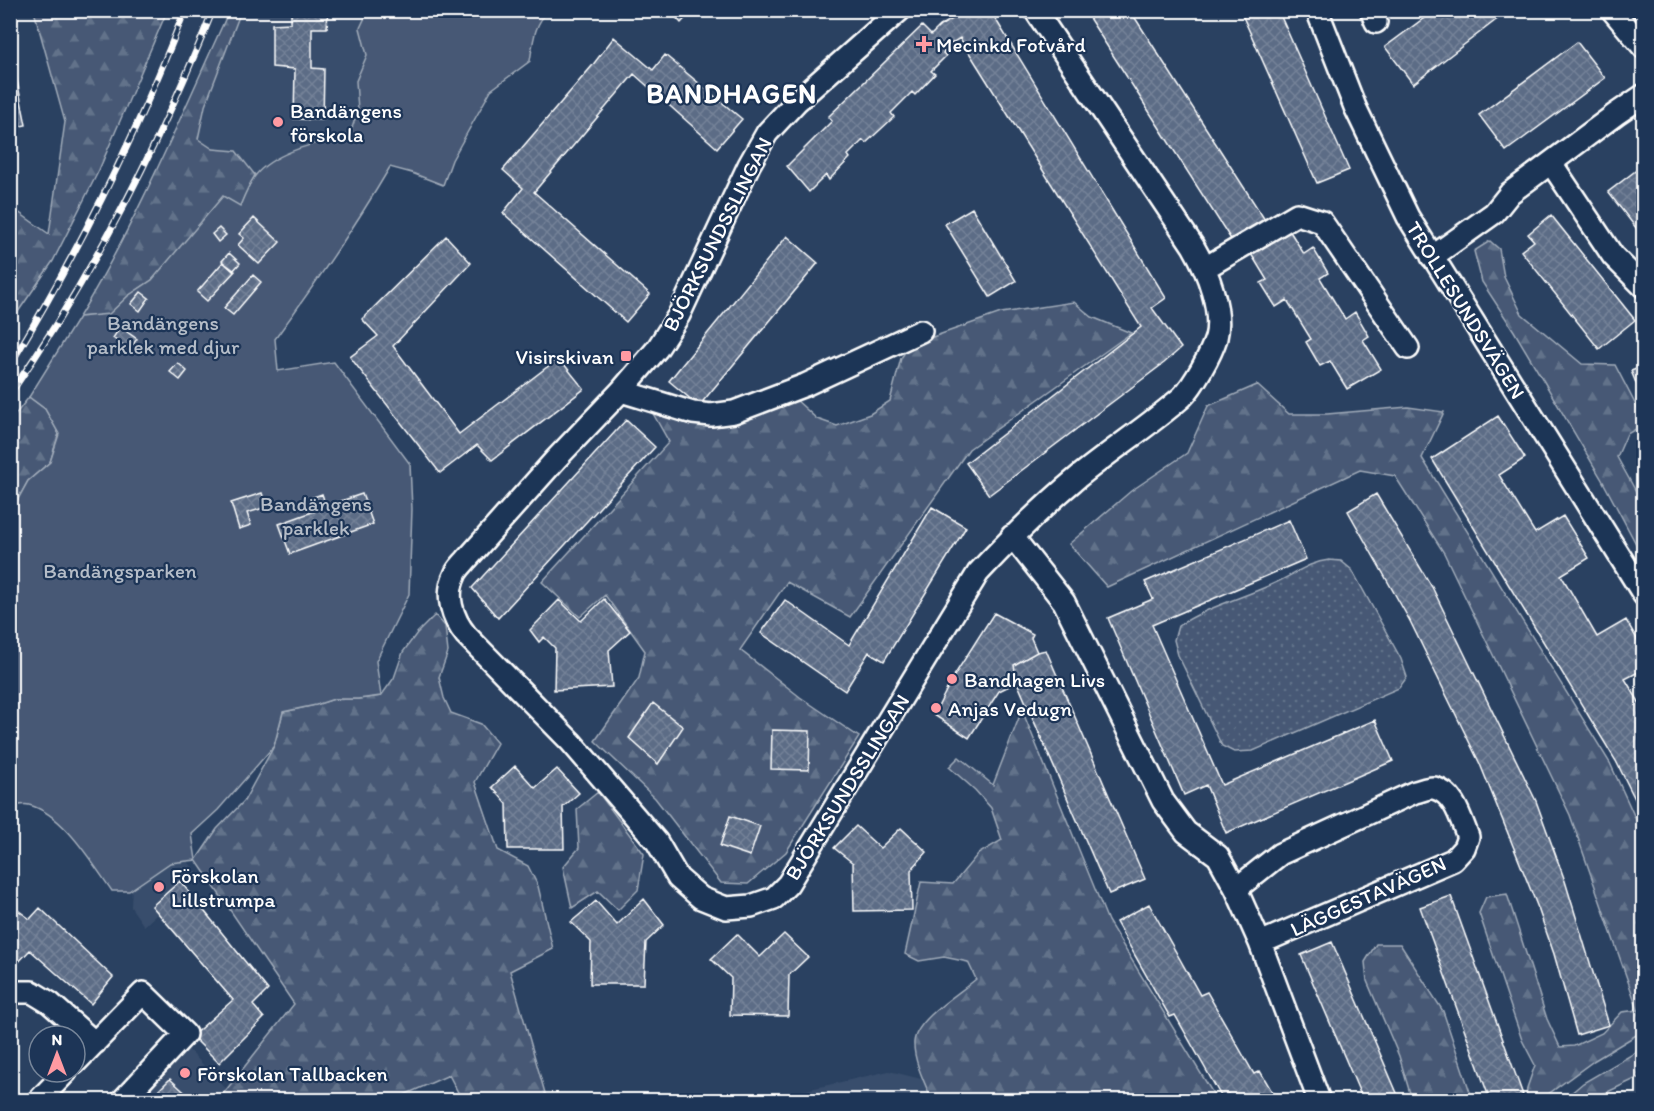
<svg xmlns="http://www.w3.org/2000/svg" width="1654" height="1111" font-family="Itim,sans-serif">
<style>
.built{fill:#394e6c}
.grass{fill:url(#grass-dots);stroke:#a2acba;stroke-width:1.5}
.forest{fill:url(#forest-firs);stroke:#a2acba;stroke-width:1.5}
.green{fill:#465975;stroke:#a2acba;stroke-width:1.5}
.building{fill:url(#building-cross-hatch);stroke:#fff;stroke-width:1.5}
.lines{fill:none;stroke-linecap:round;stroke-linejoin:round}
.street-casing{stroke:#fff;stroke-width:26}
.street{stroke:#1d3557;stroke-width:21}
.rail-casing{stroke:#fff;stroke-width:7}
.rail{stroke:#1d3557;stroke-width:4.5;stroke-dasharray:14;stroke-linecap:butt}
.poi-dot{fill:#ff9aa2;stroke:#1d3557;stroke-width:2}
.labels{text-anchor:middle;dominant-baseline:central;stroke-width:4.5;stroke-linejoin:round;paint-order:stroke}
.poi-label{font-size:21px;fill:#fff;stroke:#1d3557;text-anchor:start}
.street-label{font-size:21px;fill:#fff;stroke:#1d3557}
.park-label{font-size:21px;fill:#b5bdc8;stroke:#1d3557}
.district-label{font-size:27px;font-weight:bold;letter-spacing:1.5px;fill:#fff;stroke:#1d3557}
</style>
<defs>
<pattern id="grass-dots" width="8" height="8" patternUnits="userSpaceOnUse" patternTransform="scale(1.5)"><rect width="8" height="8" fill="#465975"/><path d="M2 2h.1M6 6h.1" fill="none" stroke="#62728a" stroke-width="1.8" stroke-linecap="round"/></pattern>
<pattern id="forest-firs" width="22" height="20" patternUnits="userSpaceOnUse" patternTransform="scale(1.5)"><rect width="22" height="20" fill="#465975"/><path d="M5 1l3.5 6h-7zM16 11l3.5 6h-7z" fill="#62728a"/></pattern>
<pattern id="building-cross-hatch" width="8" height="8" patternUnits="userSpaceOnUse" patternTransform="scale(1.5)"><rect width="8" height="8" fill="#5b6c86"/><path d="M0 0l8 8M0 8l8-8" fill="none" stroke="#748298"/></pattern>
</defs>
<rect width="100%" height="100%" fill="#2a4161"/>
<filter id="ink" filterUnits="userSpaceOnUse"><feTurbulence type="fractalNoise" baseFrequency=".0167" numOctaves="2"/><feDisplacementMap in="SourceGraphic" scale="12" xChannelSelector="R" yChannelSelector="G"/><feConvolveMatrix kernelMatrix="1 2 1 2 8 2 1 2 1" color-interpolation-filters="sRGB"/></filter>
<g filter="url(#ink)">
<path class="built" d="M 241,11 L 368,11 L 360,28 L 367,55 L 356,81 L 358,110 L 350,134 L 262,195 L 255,175 L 236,151 L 213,149 L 198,139 L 205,107 Z
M 180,852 L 199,875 L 144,926 L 131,907 L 132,885 Z
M 185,1046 L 237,1100 L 133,1100 Z
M 889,1071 L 1005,1100 L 763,1100 Z"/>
<path class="grass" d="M 1329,560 L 1341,561 L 1352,570 L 1401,659 L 1407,677 L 1399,688 L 1253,751 L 1234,752 L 1222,746 L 1178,655 L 1174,640 L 1178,626 C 1208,606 1244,598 1277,582 C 1295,574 1309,562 1329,560 Z"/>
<path class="forest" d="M 34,11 L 167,11 L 99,170 L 53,261 L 11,322 L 11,207 L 49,234 L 65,122 Z
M 229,11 L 241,11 L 205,106 L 198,139 L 213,149 L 236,151 L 255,175 L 240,206 L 201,228 L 165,271 L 128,296 L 109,315 L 79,317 C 138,220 182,113 229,11 Z
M 1490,241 L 1499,249 L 1504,277 L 1522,314 L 1582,364 L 1615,365 L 1643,419 L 1643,425 L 1627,434 L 1617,457 L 1638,495 L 1643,494 L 1643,557 L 1601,478 L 1514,331 L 1482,282 L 1474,251 Z
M 1074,302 L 1092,317 L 1131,333 L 969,449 L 850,617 L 787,582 L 740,650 L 800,697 L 859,737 L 786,852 L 748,884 L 721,883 L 655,798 L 595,741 L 639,678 L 645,651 L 605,595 L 580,617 L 542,582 L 669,442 L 651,410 L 709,426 L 794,398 L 817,419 L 837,426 L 870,414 L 890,401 L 901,358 L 910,345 L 1001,313 Z
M 1257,385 L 1289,414 L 1327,414 L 1408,407 L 1444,412 L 1422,458 L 1610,763 L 1643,835 L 1643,1031 L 1595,1060 L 1540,1100 L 1521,1100 L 1526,1098 L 1527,1088 L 1535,1065 L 1522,1040 L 1479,913 L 1486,897 L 1507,894 L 1547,1019 L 1560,1047 L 1574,1046 L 1602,1033 L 1622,1012 L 1638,1010 L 1570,815 L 1444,553 L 1395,476 L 1360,470 L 1107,587 L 1069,544 L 1131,491 L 1187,453 L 1208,406 Z
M 29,397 L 45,409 L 59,434 L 50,462 L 28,481 L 11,512 L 11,420 Z
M 435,615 L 445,626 L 448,652 L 439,677 L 444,698 L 451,713 L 481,724 L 497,743 L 475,782 L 498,850 L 528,866 L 538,886 L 553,949 L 510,971 L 547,1100 L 462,1100 L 449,1075 L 393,1100 L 230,1100 L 223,1094 L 294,1004 L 196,860 L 217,829 L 244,801 L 274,746 L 283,712 L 315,705 L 334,699 L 358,699 L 381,696 L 394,678 L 403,652 L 417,633 Z
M 1022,710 L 1108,921 L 1217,1100 L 932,1100 C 925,1084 913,1060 914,1042 C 916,1019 960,993 976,979 L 968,962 L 944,957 L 919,961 L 905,954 L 921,882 L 953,884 L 978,854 L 1002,840 L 991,808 L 975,790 L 949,767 L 959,757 L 993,785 Z
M 598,792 L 644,854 L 638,890 L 618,910 L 598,891 L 572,908 L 563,867 L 579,848 L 577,809 Z
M 1376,944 L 1400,944 L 1443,1011 L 1471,1095 L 1475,1100 L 1412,1100 L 1399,1056 L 1367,981 L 1365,962 Z
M 1643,1048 L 1643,1078 L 1637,1078 L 1597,1097 L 1593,1100 L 1563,1100 L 1583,1083 Z"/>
<path class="green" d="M 368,11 L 549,11 C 534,23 533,43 530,61 L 491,90 L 452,160 L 443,185 L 412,173 L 390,167 C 355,227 316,283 275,339 L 278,371 L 334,362 L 410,464 L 412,509 L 409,594 L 376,661 L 381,696 L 358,699 L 334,699 L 316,705 L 283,712 L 274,746 L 218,810 L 192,834 L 196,860 L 170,863 L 129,891 L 112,891 C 92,863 64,814 29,805 C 24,803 16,806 11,806 L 11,512 L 28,481 L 50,462 L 59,434 L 45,409 L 29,397 L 79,317 L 109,314 L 128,296 L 152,280 L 223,196 L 240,206 C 244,196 249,184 255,176 C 274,151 321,142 350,134 L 358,110 L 356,81 L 367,55 L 360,28 Z"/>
<path class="building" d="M 291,10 L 328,10 L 327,28 L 312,28 L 312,68 L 324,69 L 323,120 L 294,119 L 295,69 L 272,67 L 272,24 L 291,23 Z
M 669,10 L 693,10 L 681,23 Z
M 968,10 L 990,10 L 1166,298 L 1152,308 L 1181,348 L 1164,363 L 989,495 L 966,463 L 1141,327 L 960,38 L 952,43 L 943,53 L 946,56 L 931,71 L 935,74 L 915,95 L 912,92 L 891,113 L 894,117 L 866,143 L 863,140 L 848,155 L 850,158 L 829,180 L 826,175 L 809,192 L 787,166 L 832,121 L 828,117 L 922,26 L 931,35 L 940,26 Z
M 1084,10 L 1130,10 L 1265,220 L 1232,241 Z
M 1240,10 L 1278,10 L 1349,170 L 1317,183 Z
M 1435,10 L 1509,10 L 1413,84 L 1385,47 Z
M 1629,10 L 1644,10 L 1644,29 L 1643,28 Z
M 614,37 L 653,70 L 665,55 L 742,119 L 717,148 L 634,74 L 534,192 L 650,294 L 626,322 L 503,213 L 523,188 L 503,170 L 592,66 Z
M 1577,42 L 1605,78 L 1506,151 L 1479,115 Z
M 10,46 L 26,125 L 10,128 Z
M 1638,169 L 1644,175 L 1644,238 L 1608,192 Z
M 972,208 L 1016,281 L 990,297 L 945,224 Z
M 1551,215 L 1635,320 L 1599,349 L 1521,251 L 1534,241 L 1528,234 Z
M 254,218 L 280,242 L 259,264 L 238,245 L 244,238 L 239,234 Z
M 1286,225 L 1304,254 L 1313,248 L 1328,273 L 1320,278 L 1345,319 L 1355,312 L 1369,336 L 1363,340 L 1381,369 L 1347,389 L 1330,361 L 1320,366 L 1306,342 L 1311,339 L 1287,300 L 1276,307 L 1261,283 L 1267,280 L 1248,249 Z
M 219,228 L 226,235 L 218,242 L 212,234 Z
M 446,236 L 471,263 L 393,346 L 459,434 L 559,358 L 584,389 L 492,460 L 477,445 L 440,473 L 350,357 L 378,336 L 362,319 Z
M 787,236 L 818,263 L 699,406 L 669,381 Z
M 229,253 L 240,263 L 233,271 L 222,261 Z
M 223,262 L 235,271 L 207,301 L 197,292 Z
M 253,275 L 261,282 L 233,315 L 224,308 Z
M 141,292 L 149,298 L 140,311 L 131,304 Z
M 120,327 L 137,339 L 129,350 L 113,338 Z
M 178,363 L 187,371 L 180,380 L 170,372 Z
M 1644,366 L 1644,402 L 1631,371 Z
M 1498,416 L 1525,458 L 1499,475 L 1535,533 L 1563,516 L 1589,558 L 1561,575 L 1597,637 L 1626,620 L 1644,651 L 1644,669 L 1625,679 L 1644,710 L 1644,817 L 1616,761 L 1432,459 Z
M 626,420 L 655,447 L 498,618 L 472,588 Z
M 262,493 L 267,507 L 247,513 L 251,525 L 239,529 L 231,503 Z
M 322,494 L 326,506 L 362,494 L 373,524 L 290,554 L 279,524 L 315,511 L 311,498 Z
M 1376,494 L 1432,587 L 1536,801 L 1565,881 L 1609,1025 L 1577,1035 L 1554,954 L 1538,908 L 1480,764 L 1410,621 L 1348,511 Z
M 932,507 L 966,527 L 884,661 L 869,652 L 845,691 L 761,633 L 785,600 L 849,645 Z
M 1289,520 L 1306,559 L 1152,625 L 1222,785 L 1375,720 L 1393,761 L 1226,833 L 1206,785 L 1184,795 L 1108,618 L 1153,599 L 1145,582 Z
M 604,599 L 630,631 L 609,650 L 612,687 L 554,690 L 555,648 L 544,637 L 539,642 L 530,630 L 559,600 L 581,621 Z
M 994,613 L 1033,634 L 1031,638 L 1037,652 L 1014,665 L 1017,682 L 999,691 L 969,738 L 934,715 L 952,679 Z
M 1046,650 L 1145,879 L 1109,894 L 1017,682 L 1014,665 L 1037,652 Z
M 653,703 L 683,727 L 658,764 L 629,738 Z
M 772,730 L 810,731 L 809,770 L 771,769 Z
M 515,766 L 535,788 L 557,769 L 579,793 L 563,807 L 564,849 L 508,849 L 507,804 L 492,787 Z
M 730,816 L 760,826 L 750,856 L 720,846 Z
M 856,826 L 880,848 L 901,828 L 927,852 L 911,870 L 912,910 L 854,911 L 853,863 L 834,848 Z
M 180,881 L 268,990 L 253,1005 L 264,1018 L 219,1063 L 192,1036 L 233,1000 L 152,906 Z
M 1451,896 L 1523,1095 L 1508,1100 L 1490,1100 L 1420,907 Z
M 644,899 L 664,925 L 646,942 L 644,984 L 590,984 L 591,942 L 571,922 L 596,901 L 617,925 Z
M 1149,904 L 1200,995 L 1207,992 L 1254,1074 L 1260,1071 L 1277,1100 L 1232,1100 L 1228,1094 L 1222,1098 L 1175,1015 L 1170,1017 L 1116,922 Z
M 15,908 L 30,919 L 40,908 L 113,977 L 91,1004 L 30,950 L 10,971 L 10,913 Z
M 737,934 L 760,957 L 784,934 L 808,957 L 789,975 L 788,1016 L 730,1015 L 731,978 L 711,959 Z
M 1332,942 L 1400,1100 L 1363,1100 L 1351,1072 L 1301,955 Z
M 170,1079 L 193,1100 L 149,1100 Z"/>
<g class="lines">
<defs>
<path id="street" d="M 900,10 L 796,102 L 767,133 L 749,165 L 679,315 L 657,349 L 621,391 L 556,459 L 467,559 C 463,564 457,569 455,575 C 445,595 452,618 466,635 L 571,742 L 657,842 L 678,878 L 701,898 L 726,908 L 751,906 L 774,898 L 788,884 L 978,573 C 1009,540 1042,507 1077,478 C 1111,450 1149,426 1182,397 C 1194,385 1211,354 1216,338 C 1223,310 1207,270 1193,246 L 1035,10
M 1317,10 L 1355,107 L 1408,217 L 1644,595
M 1371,10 L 1376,22
M 1612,10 L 1644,48
M 1551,163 L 1613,256 L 1644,287
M 1432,257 L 1494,213 L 1510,193 L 1616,114 L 1644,95
M 1205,268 L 1297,214 L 1322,222 L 1408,348
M 621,391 L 693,413 L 711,415 L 734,412 L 805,385 L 921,331
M 1012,536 L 1064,602 L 1163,801 L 1186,832 L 1218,856 L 1236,889 L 1260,943 L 1319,1100
M 1236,889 L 1280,854 L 1415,792 C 1421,791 1428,787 1434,788 C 1455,793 1461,820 1468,837 L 1464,848 L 1453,860 L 1260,943
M 10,996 L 14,992 L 32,992 L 50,1003 L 95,1043
M 75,1063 L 143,993 L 185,1034 L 123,1100
M 39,1100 L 66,1072"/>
</defs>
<use href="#street" class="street-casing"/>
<use href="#street" class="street"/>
<defs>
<path id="rail" d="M 10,365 C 79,251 137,134 185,10
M 10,394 C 93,275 159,145 213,10"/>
</defs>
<use href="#rail" class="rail-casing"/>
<use href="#rail" class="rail"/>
</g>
</g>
<g class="poi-dot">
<path d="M921 35h6v6h6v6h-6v6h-6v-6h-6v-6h6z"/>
<circle cx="278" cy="122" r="6"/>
<rect x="620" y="350" width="12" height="12" rx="3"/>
<circle cx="952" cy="679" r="6"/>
<circle cx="936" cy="708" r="6"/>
<circle cx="159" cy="887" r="6"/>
<circle cx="185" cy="1073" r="6"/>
</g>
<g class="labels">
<g class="poi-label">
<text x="936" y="44">Mecinkd Fotvård</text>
<text x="290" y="110">Bandängens<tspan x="290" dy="24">förskola</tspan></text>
<text x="614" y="356" text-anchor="end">Visirskivan</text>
<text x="964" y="679">Bandhagen Livs</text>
<text x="948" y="708">Anjas Vedugn</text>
<text x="171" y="875">Förskolan<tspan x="171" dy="24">Lillstrumpa</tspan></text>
<text x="197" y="1073">Förskolan Tallbacken</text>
</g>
<g class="street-label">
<text transform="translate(717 234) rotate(-63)">BJÖRKSUNDSSLINGAN</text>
<text transform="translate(1466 310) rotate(58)">TROLLESUNDSVÄGEN</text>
<text transform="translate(847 787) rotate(-58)">BJÖRKSUNDSSLINGAN</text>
<text transform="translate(1368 896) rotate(-24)">LÄGGESTAVÄGEN</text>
</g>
<g class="park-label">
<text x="163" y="322">Bandängens<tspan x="163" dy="24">parklek med djur</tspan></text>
<text x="316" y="503">Bandängens<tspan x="316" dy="24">parklek</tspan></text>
<text x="120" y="570">Bandängsparken</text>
</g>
<g class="district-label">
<text x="732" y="93">BANDHAGEN</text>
</g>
</g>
<rect width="1654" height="1111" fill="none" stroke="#1d3557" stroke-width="36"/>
<rect x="18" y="18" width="1618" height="1075" fill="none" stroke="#fff" stroke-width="2" filter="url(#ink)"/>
<g transform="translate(57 1054)"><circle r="28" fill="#1d3557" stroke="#77869a" stroke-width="1.5"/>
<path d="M0-4.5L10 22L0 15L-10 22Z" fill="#ff9aa2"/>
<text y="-9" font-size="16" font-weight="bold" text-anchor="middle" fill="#ffffff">N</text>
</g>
</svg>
